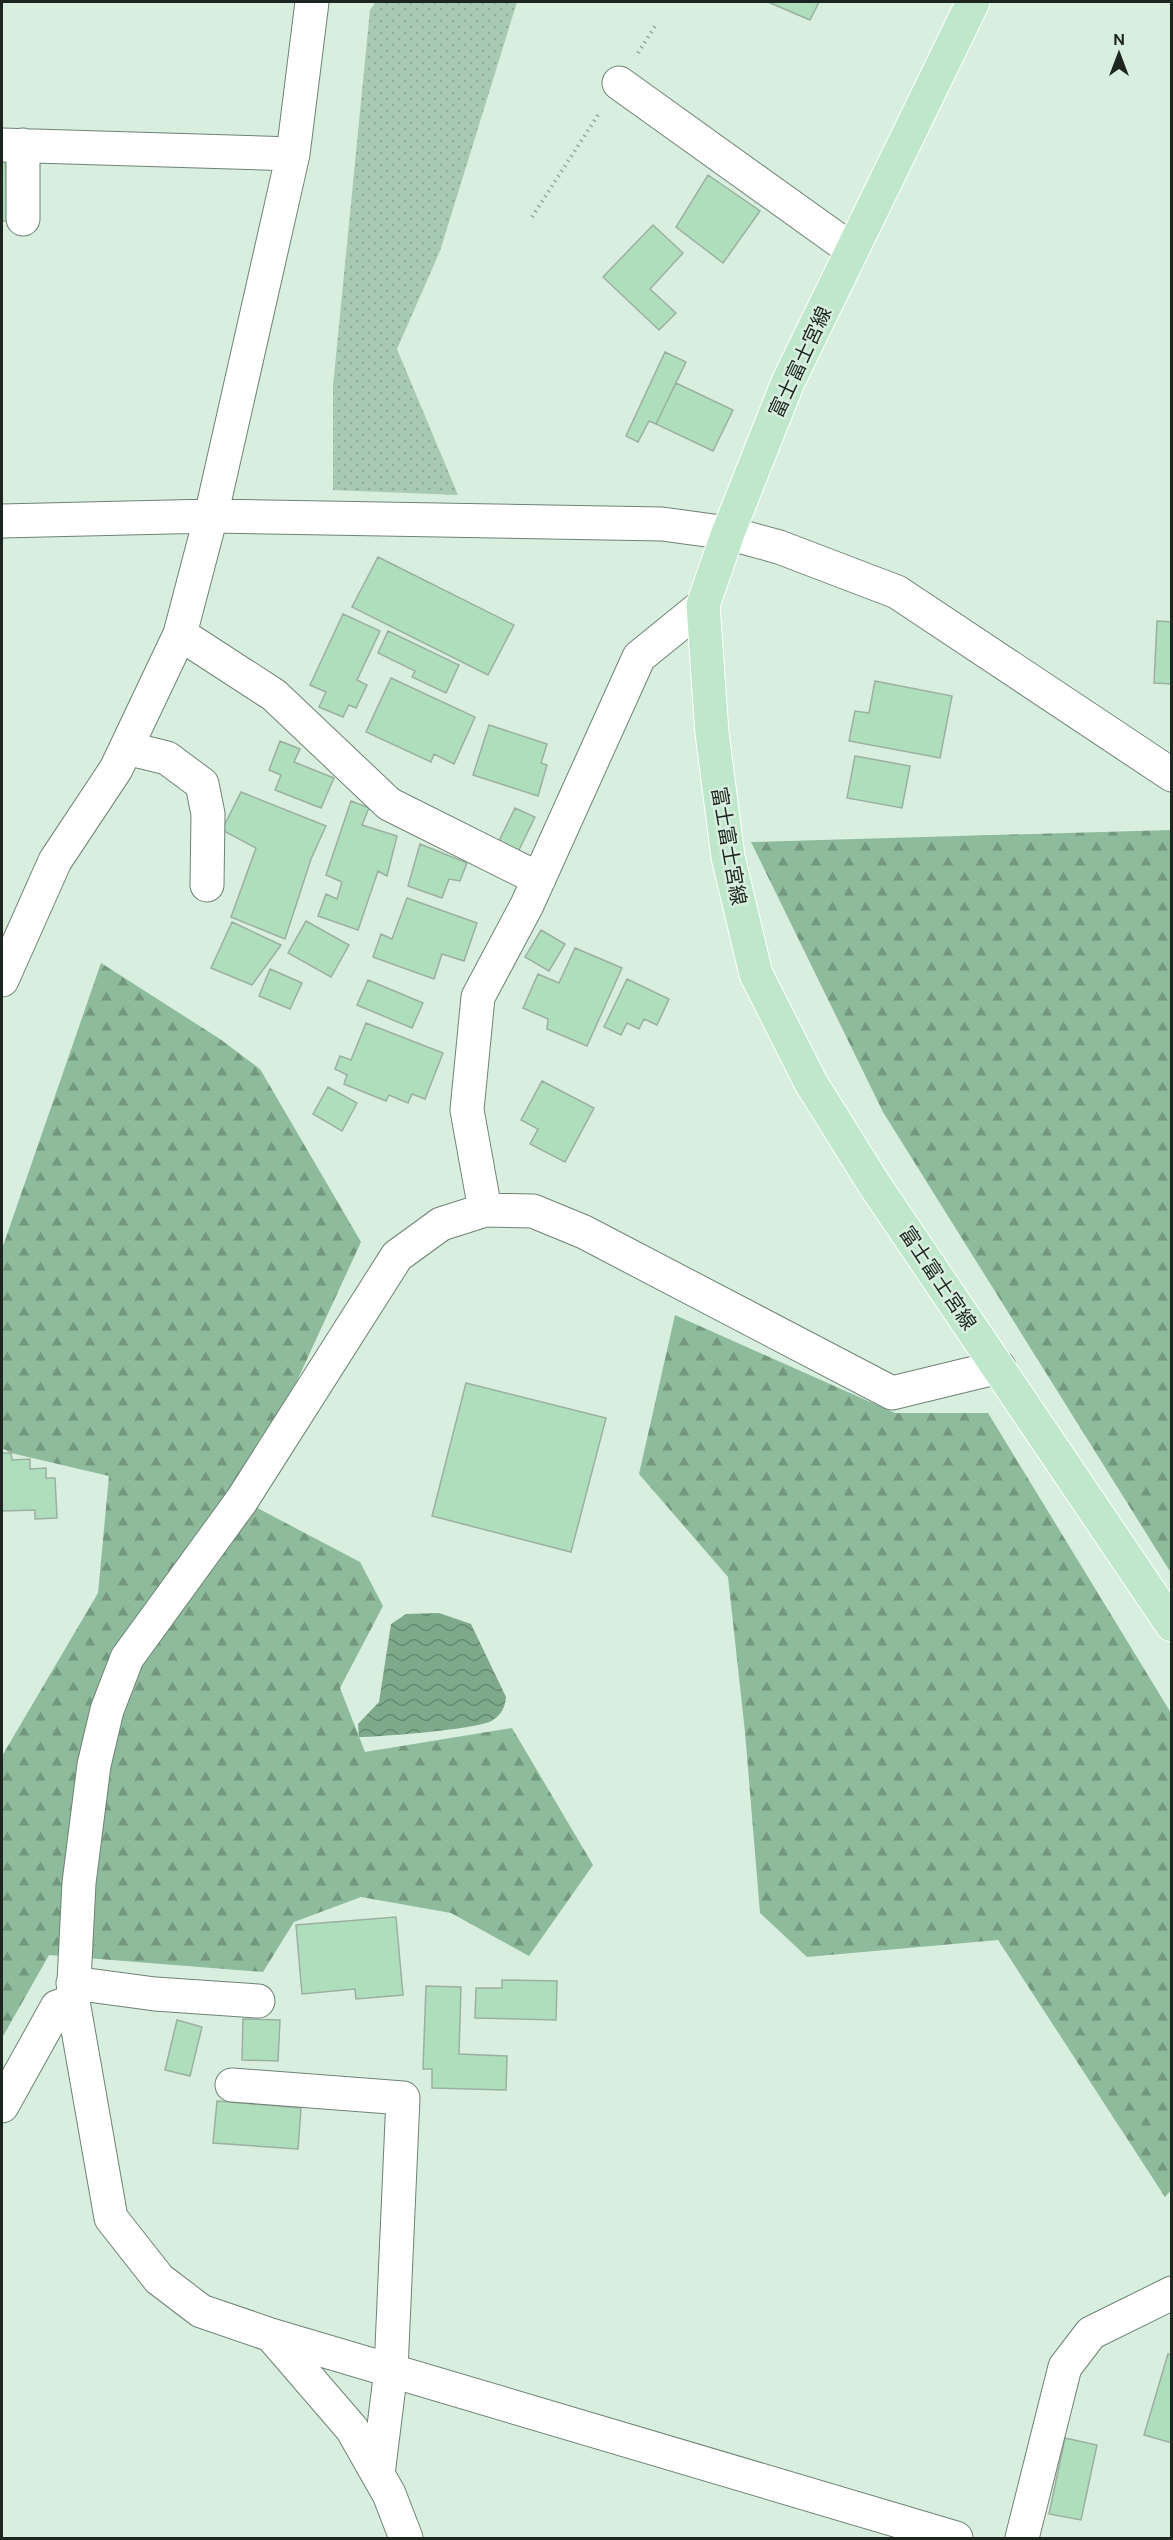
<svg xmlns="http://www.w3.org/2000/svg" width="1173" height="2540" font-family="'DM Sans','Noto Sans JP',sans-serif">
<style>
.grass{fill:url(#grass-dots)}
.forest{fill:url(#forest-firs)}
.water{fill:url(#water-waves)}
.building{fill:#afdebd;stroke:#9bb0a0;stroke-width:1.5}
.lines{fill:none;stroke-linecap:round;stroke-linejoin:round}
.minor-casing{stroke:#6f8375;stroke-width:35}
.major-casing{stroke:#fff;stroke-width:35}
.path{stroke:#99ab9e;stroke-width:4;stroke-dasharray:1.5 4.5;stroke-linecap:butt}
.minor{stroke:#fff;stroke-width:33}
.major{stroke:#bee7cb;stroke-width:33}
.labels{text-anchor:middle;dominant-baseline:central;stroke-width:5;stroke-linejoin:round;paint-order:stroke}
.street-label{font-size:20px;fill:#1c251f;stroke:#d8eede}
</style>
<defs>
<pattern id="grass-dots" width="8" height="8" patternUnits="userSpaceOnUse" patternTransform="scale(1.5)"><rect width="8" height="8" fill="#a9cab2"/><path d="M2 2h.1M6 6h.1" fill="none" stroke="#91ad99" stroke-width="1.8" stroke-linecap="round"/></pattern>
<pattern id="forest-firs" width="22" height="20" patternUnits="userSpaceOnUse" patternTransform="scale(1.5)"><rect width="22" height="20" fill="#8ebb9b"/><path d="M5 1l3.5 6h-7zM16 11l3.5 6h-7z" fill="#73987e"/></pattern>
<pattern id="water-waves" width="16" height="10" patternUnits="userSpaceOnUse" patternTransform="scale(1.5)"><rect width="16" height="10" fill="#7eaa8b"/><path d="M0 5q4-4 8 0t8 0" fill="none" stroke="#668a71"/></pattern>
</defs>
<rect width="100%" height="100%" fill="#d8eede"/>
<path class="grass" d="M 376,2 L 517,2 L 440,251 L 397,349 L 458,495 L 333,490 L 333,386 L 370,10 Z"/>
<path class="forest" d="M 1171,830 L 1172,830 L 1171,1573 L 883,1112 L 751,842 Z
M 101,963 L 220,1039 L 260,1069 L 361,1242 L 242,1500 L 360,1562 L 383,1606 L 340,1688 L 365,1752 L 512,1728 L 593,1865 L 529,1956 L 451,1913 L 361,1897 L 294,1922 L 263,1972 L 49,1955 L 2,2038 L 2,1756 L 98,1593 L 109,1476 L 11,1453 L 2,1448 L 2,1249 Z
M 675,1315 L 895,1413 L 988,1413 L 1171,1713 L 1172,2189 L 1165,2197 L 998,1940 L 807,1957 L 760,1913 L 745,1732 L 728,1577 L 639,1474 Z"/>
<path class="water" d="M 439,1613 L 471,1624 L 506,1697 C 505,1707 502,1714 493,1720 C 482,1729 379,1737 359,1737 L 358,1724 L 379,1702 L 391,1624 L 406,1614 Z"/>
<path class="building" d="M 768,2 L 819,2 L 810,20 Z
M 2,162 L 6,162 L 7,221 L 2,221 Z
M 708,175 L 760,211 L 723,263 L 676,227 Z
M 653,225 L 683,253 L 650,289 L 676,313 L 659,330 L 603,277 Z
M 665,352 L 686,362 L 656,424 L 649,421 L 638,442 L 626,436 Z
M 676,383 L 733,410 L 713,451 L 656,424 Z
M 378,557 L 514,625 L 488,675 L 352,607 Z
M 343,614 L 380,631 L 357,680 L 367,685 L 356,708 L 349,705 L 343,717 L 319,707 L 326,692 L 310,685 Z
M 1157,621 L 1172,622 L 1172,684 L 1154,683 Z
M 388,631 L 459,665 L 446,693 L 412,677 L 415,671 L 378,653 Z
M 391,678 L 475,717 L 454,764 L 434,754 L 431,762 L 366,732 Z
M 875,681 L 952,696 L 940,758 L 849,741 L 855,711 L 869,713 Z
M 489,725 L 547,744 L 541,763 L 547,765 L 538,796 L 473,775 Z
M 280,741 L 300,749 L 294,762 L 334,778 L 321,808 L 275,790 L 281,775 L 269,770 Z
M 855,756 L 910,766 L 902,808 L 847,798 Z
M 241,792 L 326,826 L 311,859 L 285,939 L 231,917 L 256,848 L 222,830 Z
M 351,801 L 369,808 L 362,825 L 397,836 L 387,876 L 378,871 L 358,930 L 318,916 L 326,894 L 337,899 L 342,882 L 326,875 Z
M 515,808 L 535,817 L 518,852 L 498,843 Z
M 420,844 L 467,863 L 460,881 L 449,879 L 442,898 L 408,886 Z
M 407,898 L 477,923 L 464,961 L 442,954 L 434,979 L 373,957 L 381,934 L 392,939 Z
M 306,921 L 349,945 L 331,977 L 288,953 Z
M 232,922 L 281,945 L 252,985 L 211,968 Z
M 541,930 L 565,944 L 549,971 L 525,957 Z
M 575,948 L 622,968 L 587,1046 L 547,1029 L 548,1019 L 523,1008 L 538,974 L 559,983 Z
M 270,969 L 302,983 L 290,1009 L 259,996 Z
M 627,979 L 669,999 L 657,1025 L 644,1019 L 639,1029 L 627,1023 L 621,1035 L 604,1027 Z
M 368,980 L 423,1003 L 412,1028 L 357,1005 Z
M 366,1023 L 443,1053 L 425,1099 L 412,1094 L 408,1103 L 389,1095 L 386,1101 L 344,1084 L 347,1075 L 335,1069 L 340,1056 L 351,1060 Z
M 542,1081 L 594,1108 L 565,1162 L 530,1144 L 538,1129 L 521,1120 Z
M 328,1087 L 357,1103 L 342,1131 L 313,1114 Z
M 466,1383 L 606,1418 L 571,1552 L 432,1516 Z
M 2,1453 L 11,1453 L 12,1460 L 30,1459 L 30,1469 L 46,1468 L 46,1478 L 55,1478 L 57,1518 L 35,1519 L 35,1510 L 2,1511 Z
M 396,1917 L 403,1995 L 356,1999 L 355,1989 L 302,1994 L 296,1925 Z
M 502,1980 L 557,1981 L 556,2020 L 475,2018 L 476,1988 L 502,1988 Z
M 426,1986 L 461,1987 L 459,2054 L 507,2056 L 506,2090 L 432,2088 L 432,2069 L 423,2069 Z
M 243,2019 L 280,2020 L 278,2061 L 242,2060 Z
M 177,2020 L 202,2027 L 190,2076 L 165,2070 Z
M 217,2101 L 301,2108 L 298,2149 L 213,2143 Z
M 1168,2354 L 1172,2355 L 1172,2443 L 1144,2435 Z
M 1065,2438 L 1097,2445 L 1081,2520 L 1049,2514 Z"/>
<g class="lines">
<defs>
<path id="minor" d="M 619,83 L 852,250
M 2,145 L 293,154
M 23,145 L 23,219
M 2,521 L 211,516 L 662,524 L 728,533 L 779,547 L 897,592 L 1172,775
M 180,634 L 274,695 L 389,804 L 539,879
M 126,748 L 167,758 L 202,784 L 208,814 L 207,885
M 2,980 L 55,861 L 116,769 L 180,634 L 211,516 L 293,154 L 312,2
M 485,1210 L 467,1110 L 478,997 L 527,905 L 639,657 L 703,605
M 73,1983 L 155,1994 L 258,2001
M 73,2001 L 111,2218 L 159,2279 L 201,2311 L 271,2335 L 956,2538
M 232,2085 L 403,2098 L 391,2370 L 378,2474
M 2,2106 L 57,2007 L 73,2001 L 79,1883 L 94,1765 L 107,1710 L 127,1658 L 242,1500 L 397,1256 L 441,1224 L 485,1210 L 533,1211 L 584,1232 L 892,1393 L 999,1367
M 271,2335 L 352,2429 L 389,2494 L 406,2538
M 1022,2538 L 1065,2367 L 1091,2333 L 1172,2293"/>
<path id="major" d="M 973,2 L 788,382 L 728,533 L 703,605 L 712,733 L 728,857 L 756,974 L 811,1083 L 874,1184 L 1172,1625"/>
</defs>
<use href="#minor" class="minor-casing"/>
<use href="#major" class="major-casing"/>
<path class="path" d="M 638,53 L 657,23
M 532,217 L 598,115"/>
<use href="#minor" class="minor"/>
<use href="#major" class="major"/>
</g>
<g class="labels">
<g class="street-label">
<text transform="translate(800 362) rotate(-65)">富士富士宮線</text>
<text transform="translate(729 846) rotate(80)">富士富士宮線</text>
<text transform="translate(938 1278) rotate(56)">富士富士宮線</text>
</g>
</g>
<rect width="1173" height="2540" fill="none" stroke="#1c251f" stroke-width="6"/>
<g transform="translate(1119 54)" stroke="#d8eede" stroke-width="4.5" paint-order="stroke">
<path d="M0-4.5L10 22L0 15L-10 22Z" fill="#1c251f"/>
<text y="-9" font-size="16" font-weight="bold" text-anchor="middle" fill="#1c251f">N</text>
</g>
</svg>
